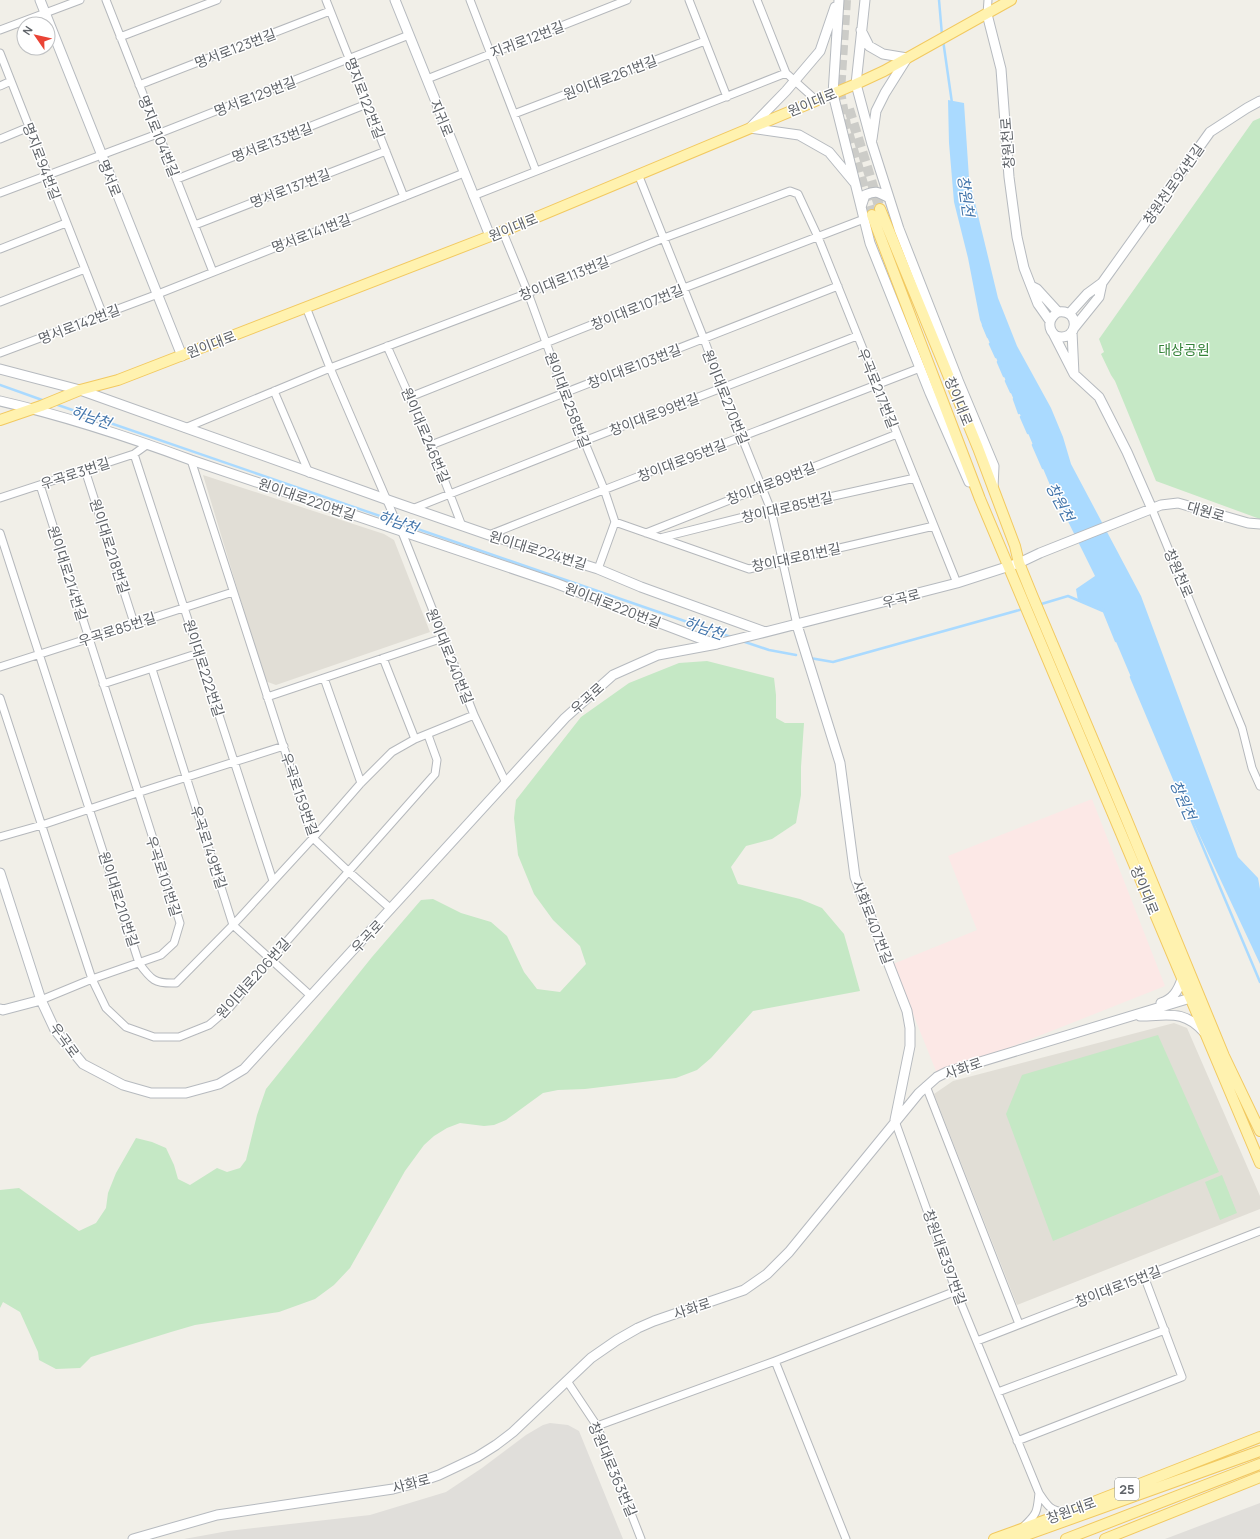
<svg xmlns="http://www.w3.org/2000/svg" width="1260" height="1539" font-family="Manrope,'Noto Sans KR',sans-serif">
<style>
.industrial{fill:#e0deda}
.education{fill:#e1ded6}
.medical{fill:#fce8e6}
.green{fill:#c5e8c5}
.water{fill:#aadaff}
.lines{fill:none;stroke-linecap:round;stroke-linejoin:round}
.stream{stroke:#aadaff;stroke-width:2.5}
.primary-tunnel{stroke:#ccccc8;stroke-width:10;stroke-dasharray:10 5;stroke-linecap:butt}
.street-casing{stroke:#b5b8bc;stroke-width:9}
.secondary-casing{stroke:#b6babf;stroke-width:11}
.primary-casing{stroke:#f2c960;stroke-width:12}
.street{stroke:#fff;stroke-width:7}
.secondary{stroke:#fff;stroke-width:9}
.primary{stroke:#fff2af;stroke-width:10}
.labels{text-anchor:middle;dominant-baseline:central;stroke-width:3;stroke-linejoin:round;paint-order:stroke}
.shield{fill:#fff;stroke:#8f9295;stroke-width:1}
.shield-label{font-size:13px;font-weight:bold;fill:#5f6368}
.street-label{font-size:14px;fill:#5f6368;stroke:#fff}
.park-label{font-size:14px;fill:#348238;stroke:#fff}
.water-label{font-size:15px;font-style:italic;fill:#4174aa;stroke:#fff}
</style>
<rect width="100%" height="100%" fill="#f1efe8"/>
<path class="industrial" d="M 550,1423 L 568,1425 L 579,1431 L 623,1539 L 184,1539 L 228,1531 L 370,1515 L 446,1492 L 482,1468 L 526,1435 L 543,1425 Z
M 1260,1503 L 1260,1539 L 1165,1539 Z"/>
<path class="education" d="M 203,475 L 384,534 L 394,540 L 430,632 L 276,685 L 265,681 Z
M 1174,1023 L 1187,1028 L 1260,1196 L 1260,1209 L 1017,1305 L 934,1094 L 953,1081 Z"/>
<path class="medical" d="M 1092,799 L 1165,986 L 938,1076 L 893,964 L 977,930 L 948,856 Z"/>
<path class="green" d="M 1260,118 L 1260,519 L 1156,481 L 1115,381 L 1111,375 L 1101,354 L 1104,352 L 1099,339 L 1253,121 Z
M 707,661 L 774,678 L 776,695 L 776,718 L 785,723 L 804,723 L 801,767 L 801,795 L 796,823 L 772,839 L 746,846 L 731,867 L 738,884 L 800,899 L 822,908 L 844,934 L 860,991 L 753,1011 L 711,1058 L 697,1070 L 676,1078 L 585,1089 L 558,1090 L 543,1093 L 506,1120 L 494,1125 L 484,1126 L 460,1123 L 447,1128 L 434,1136 L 424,1145 L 405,1171 L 350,1268 L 334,1285 L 315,1299 L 279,1312 L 195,1325 L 171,1332 L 91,1357 L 80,1368 L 56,1369 L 39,1360 L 38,1352 L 20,1312 L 3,1302 L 0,1308 L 0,1190 L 19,1188 L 79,1231 L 96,1223 L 106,1208 L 108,1193 L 116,1173 L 136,1138 L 152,1142 L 166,1148 L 174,1165 L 178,1179 L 190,1185 L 217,1168 L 227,1172 L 240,1168 L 246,1160 L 257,1115 L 266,1089 L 372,957 L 421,900 L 433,899 L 461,913 L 491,922 L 507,936 L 524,972 L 537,989 L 560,992 L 586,964 L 580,946 L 553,920 L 534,894 L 518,855 L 514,818 L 516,800 L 581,717 L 629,683 L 679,663 Z
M 1158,1035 L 1219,1172 L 1053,1241 L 1006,1114 L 1022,1075 Z
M 1222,1175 L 1237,1213 L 1220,1220 L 1205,1182 Z"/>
<path class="water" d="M 948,100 L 964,103 L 969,178 L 998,298 L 1017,346 L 1051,408 L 1063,437 L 1071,464 L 1141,596 L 1238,857 L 1258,878 L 1260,889 L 1260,964 L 1184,802 L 1103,611 L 1078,601 L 1076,589 L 1095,576 L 1050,485 L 980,320 L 968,258 L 954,202 L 949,143 Z"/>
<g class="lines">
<path class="stream" d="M 939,0 L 942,35
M 943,40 L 952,103
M 983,325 L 988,337
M 990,344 L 996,357
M 998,362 L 1004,376
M 1006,381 L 1011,392
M 0,385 L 45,401
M 1014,399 L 1019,413
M 55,404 L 731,637
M 1021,417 L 1028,433
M 1033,445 L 1043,468
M 1038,605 L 1068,596 L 1103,611
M 1103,609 L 1116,641
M 742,641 L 769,650 L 796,655
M 810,658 L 833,662 L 1023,609
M 1131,677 L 1260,982"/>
<path class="primary-tunnel" d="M 846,0 L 840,92 L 846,125 L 872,215
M 849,109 L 880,209"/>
<defs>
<path id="street" d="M 106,0 L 213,272
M 326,0 L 404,197
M 470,0 L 536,171
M 689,0 L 727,97
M 757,0 L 786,73 L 816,100
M 987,14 L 988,0
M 0,30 L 80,0
M 120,37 L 217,0
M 0,53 L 103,315
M 427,79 L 627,0
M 139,85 L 330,11
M 0,86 L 11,81
M 514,114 L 705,41
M 0,139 L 29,127
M 638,174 L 704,339 L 722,388 L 771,510 L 797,625
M 177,179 L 367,104
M 0,193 L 160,133 L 409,35
M 473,196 L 786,73
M 195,225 L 386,151
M 502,230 L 528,293 L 564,392 L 604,489 L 615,522 L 598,569
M 0,249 L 66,223
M 0,302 L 85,269
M 306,307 L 330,368 L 398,526 L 402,532 L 474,715 L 506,783
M 387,346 L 431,445 L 462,526
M 0,353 L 158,294 L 464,173
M 274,391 L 309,473
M 410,397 L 684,288 L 864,219
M 185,428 L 330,368 L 528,293 L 664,238 L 790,191 L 798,194 L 818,237 L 957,583
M 431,445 L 838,286
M 134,454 L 273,881
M 191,460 L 313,838 L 349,872 L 391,909
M 85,470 L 134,623
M 40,485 L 180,923 L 174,943 L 161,955 L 92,979 L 41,1000
M 0,498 L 134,454 L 148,444
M 412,509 L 584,441 L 857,336
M 1152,509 L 1242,728 L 1252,768 L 1260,786
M 615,522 L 749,569 L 934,526
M 0,533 L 139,963 C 151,980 155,984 176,983 L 233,925 L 313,838 L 361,783 L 392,752 L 415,739 L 474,715
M 646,533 L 897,434
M 489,535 C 632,478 776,424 920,368
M 660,538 L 771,510 L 915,478
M 383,658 L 415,739
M 0,667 L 233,592
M 152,669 L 233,925 L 311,996
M 324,678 L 361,783
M 103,684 L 199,653
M 267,697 L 443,638
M 0,698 L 92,979 L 106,1008 L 126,1027 L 154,1037 L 179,1037 L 209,1025 L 230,1007 L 271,959 L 435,774 L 437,760 L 428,735
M 0,837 L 42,825 L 137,793 L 284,746
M 926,1086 L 1019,1324
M 895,1121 L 956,1291 L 1039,1493 C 1047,1505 1050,1511 1065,1512
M 977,1341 L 1260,1231
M 775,1361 L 846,1539
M 567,1381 L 597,1426 L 641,1539
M 998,1392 L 1165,1330
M 597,1426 L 775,1361 L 956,1291
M 1017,1441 L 1182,1377 L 1144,1276
M 1024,1526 C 1038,1513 1037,1511 1039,1493"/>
<path id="secondary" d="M 40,0 L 182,356
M 395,0 L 490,236
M 839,0 L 833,94 L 870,243 L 930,393 L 969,482
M 865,0 L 856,84 L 872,144 L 899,229 L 958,380 L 994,466 L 993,488
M 987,14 L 1001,69 L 1009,177 L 1017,237 L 1024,268 L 1031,286
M 861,30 L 869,46 L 883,54 L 907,58 L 885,93 L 876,111 L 872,139
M 750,128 L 786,91 L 820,51 L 835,7
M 750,128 L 799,135 L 829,152 L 854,182
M 861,207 L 865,195 C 877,190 878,192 889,198
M 1102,283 L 1210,132 L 1247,108 L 1260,101
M 1069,314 L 1087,294 L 1102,283 L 1099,297 L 1074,328
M 1050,321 L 1038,304 L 1031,286 L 1037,289 L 1058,312 C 1081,308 1079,343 1056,336 C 1047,329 1048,318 1058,312
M 1053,333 L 1074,374 L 1072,332
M 0,369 L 80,390 L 388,500 L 489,535 L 598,569 L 641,587 L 765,632
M 1074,374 L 1099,397 L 1127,452 L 1152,509
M 0,401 C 65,416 129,437 191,460 L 555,583 L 715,644
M 797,625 L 840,763 L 855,877 L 907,1011 L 910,1028 L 910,1046 L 895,1120
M 0,873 L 41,1000 L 55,1030 L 83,1064 L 123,1085 L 151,1093 L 186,1093 L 219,1084 L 244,1069 L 565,718 L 613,675 L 658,655 L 717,644 L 758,634 L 957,583 L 1019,563 L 1040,553 L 1161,505 L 1178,503 L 1248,523 L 1260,524
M 1161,1003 C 1173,999 1178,991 1182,979
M 0,1009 L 3,1010 L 41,1000
M 1140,1016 C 1168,1016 1183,1009 1204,1032
M 133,1539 L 217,1515 L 393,1489 L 416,1483 L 439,1475 L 477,1457 L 496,1445 L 513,1432 L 591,1358 L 617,1340 L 638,1328 L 654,1321 L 744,1290 L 767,1274 L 789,1252 L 919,1093 L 937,1077 L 947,1072 L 1197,996"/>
<path id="primary" d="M 880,209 L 978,448 L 1015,546 L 1019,563 L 1032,595 L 1126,818 L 1224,1056 L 1260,1131
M 872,215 L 980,499 L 1260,1163
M 0,420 L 41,406 L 80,390 L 118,380 L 506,230 L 856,84 L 884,71 L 1011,0
M 994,1539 L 1068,1512 L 1260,1437
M 1015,1539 L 1260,1451
M 1066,1539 L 1260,1464
M 1105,1539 L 1260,1477"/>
</defs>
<use href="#street" class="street-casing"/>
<use href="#secondary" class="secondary-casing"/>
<use href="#primary" class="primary-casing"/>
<use href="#street" class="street"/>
<use href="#secondary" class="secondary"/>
<use href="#primary" class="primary"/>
</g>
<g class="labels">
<rect class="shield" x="1115" y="1478" width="24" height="22" rx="3"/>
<g class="shield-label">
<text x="1127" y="1489">25</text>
</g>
<g class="street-label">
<text transform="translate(527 39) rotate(-21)">지귀로12번길</text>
<text transform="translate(235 48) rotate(-21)">명서로123번길</text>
<text transform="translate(610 77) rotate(-21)">원이대로261번길</text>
<text transform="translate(255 96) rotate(-21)">명서로129번길</text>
<text transform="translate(365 98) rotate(69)">명지로122번길</text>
<text transform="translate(812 102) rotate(-22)">원이대로</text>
<text transform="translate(442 118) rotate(68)">지귀로</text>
<text transform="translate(159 136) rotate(68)">명지로104번길</text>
<text transform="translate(272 142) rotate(-21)">명서로133번길</text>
<text transform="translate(1007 143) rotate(-94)">창원천로</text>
<text transform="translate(42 161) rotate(69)">명지로94번길</text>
<text transform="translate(110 178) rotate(68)">명서로</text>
<text transform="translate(1173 184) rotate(-55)">창원천로94번길</text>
<text transform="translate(290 188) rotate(-21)">명서로137번길</text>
<text transform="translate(513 227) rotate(-22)">원이대로</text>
<text transform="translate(311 233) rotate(-21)">명서로141번길</text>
<text transform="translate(564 278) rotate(-22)">창이대로113번길</text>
<text transform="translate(637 307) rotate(-22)">창이대로107번길</text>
<text transform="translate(79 324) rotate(-21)">명서로142번길</text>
<text transform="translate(211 344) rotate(-21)">원이대로</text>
<text transform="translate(634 366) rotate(-21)">창이대로103번길</text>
<text transform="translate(878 388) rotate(68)">우곡로217번길</text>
<text transform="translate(726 397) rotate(68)">원이대로270번길</text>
<text transform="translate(568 400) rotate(69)">원이대로258번길</text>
<text transform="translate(959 401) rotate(68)">창이대로</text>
<text transform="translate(654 414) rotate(-21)">창이대로99번길</text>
<text transform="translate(426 435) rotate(67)">원이대로246번길</text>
<text transform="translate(682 460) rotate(-21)">창이대로95번길</text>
<text transform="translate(75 473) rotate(-18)">우곡로3번길</text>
<text transform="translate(771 483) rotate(-21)">창이대로89번길</text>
<text transform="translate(307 499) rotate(19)">원이대로220번길</text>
<text transform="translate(787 507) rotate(-13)">창이대로85번길</text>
<text transform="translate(1206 511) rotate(16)">대원로</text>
<text transform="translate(110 546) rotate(72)">원이대로218번길</text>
<text transform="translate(538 550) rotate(17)">원이대로224번길</text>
<text transform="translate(796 557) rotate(-12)">창이대로81번길</text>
<text transform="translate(68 573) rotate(72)">원이대로214번길</text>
<text transform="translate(1179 573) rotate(67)">창원천로</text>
<text transform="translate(901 598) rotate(-15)">우곡로</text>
<text transform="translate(613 605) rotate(21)">원이대로220번길</text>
<text transform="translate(117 629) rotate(-18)">우곡로85번길</text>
<text transform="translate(450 656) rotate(68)">원이대로240번길</text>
<text transform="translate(204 668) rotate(72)">원이대로222번길</text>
<text transform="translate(587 698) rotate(-42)">우곡로</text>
<text transform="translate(300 794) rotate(71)">우곡로159번길</text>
<text transform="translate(209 847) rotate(72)">우곡로149번길</text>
<text transform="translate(164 876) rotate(72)">우곡로101번길</text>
<text transform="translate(1145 890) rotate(68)">창이대로</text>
<text transform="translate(119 899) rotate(72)">원이대로210번길</text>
<text transform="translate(873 922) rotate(69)">사화로407번길</text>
<text transform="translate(367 936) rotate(-47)">우곡로</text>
<text transform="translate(253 978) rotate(-48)">원이대로206번길</text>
<text transform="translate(65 1040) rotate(54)">우곡로</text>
<text transform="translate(963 1068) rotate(-19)">사화로</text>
<text transform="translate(945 1257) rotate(70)">창원대로397번길</text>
<text transform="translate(1118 1286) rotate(-21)">창이대로15번길</text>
<text transform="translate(692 1308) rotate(-18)">사화로</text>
<text transform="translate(613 1469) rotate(67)">창원대로363번길</text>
<text transform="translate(411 1483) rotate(-15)">사화로</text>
<text transform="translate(1071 1510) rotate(-20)">창원대로</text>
</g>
<g class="park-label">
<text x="1184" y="349">대상공원</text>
</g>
<g class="water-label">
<text transform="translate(966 196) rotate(82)">창원천</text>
<text transform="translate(91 417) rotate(19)">하남천</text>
<text transform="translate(1060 502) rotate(62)">창원천</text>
<text transform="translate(398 522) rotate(19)">하남천</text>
<text transform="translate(704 628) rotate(19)">하남천</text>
<text transform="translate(1183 800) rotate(67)">창원천</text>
</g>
</g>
<g transform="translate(36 36) rotate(304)"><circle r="19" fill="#ffffff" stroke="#bfc1c3"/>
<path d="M0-3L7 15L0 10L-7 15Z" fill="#ea4335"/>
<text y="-6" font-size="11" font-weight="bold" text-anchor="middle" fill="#5f6368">N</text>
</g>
</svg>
